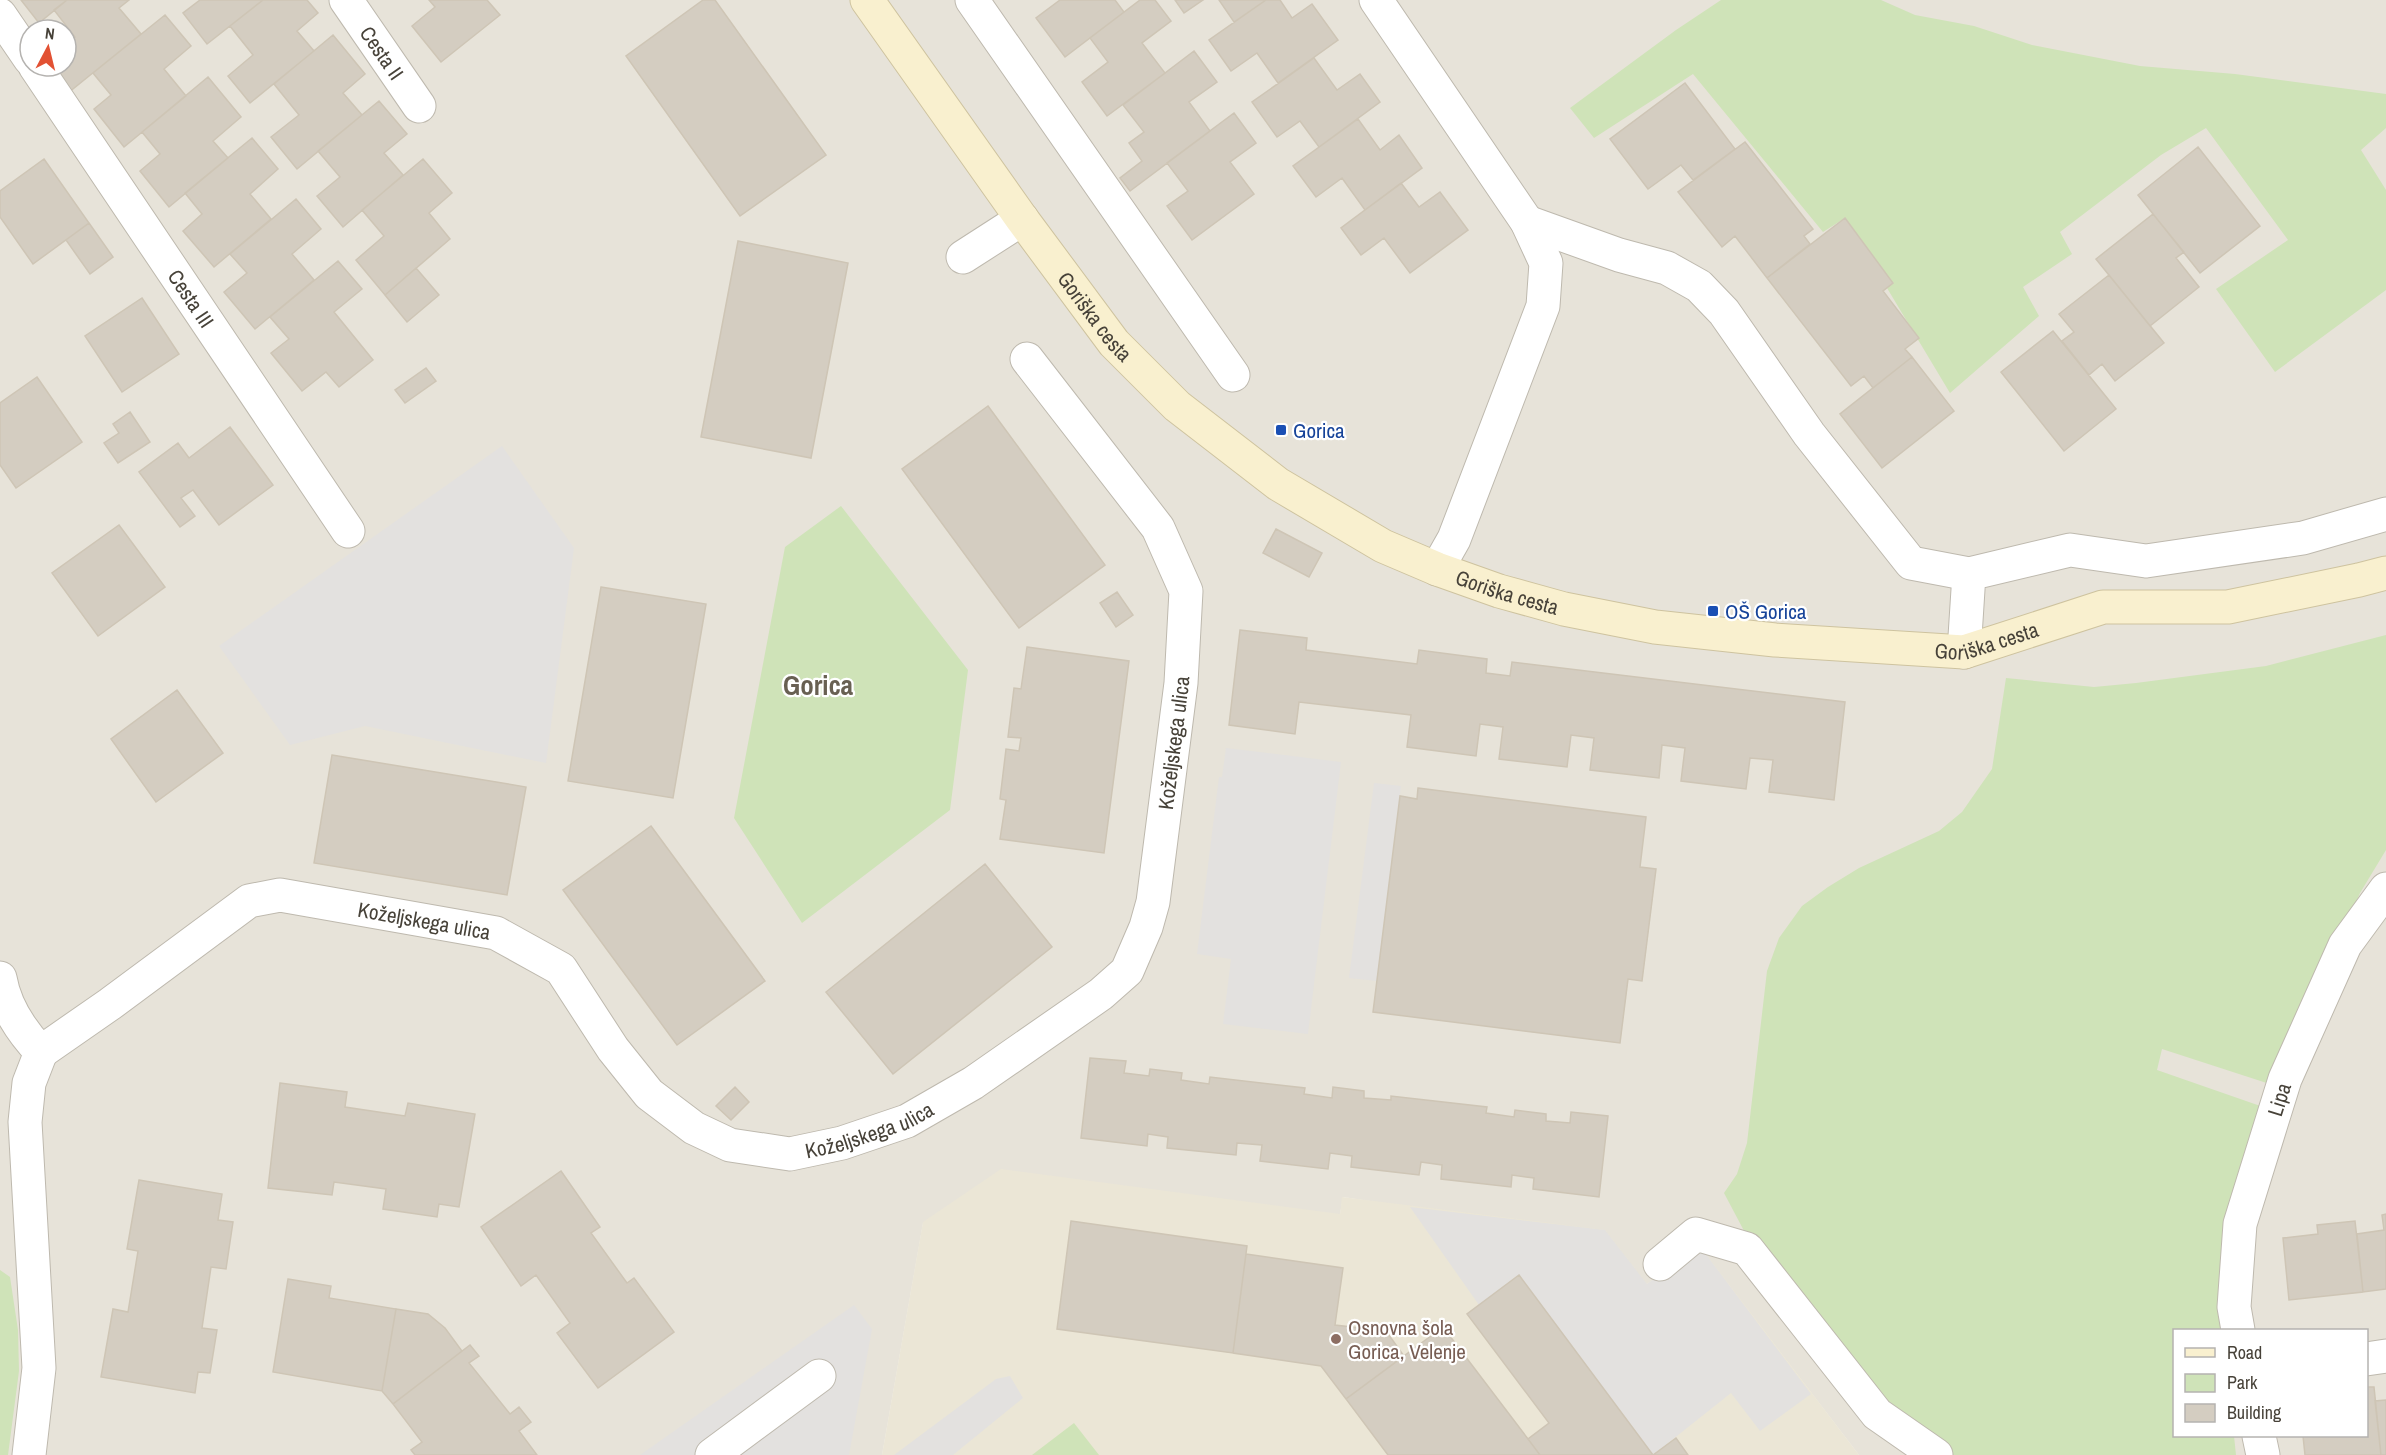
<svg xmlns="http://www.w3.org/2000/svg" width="2386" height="1455" font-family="'Archivo Narrow',sans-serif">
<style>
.residential{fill:#e7e3d9;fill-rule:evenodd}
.education{fill:#ebe6d6}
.green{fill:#cfe3b8}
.parking{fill:#e3e1df}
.building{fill:#d4cdc1;stroke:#cec5b5;stroke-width:1.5}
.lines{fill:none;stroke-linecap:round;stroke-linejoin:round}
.street-casing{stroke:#beb9ae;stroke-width:35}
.secondary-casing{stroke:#cec39f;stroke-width:35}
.street{stroke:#fff;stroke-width:33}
.secondary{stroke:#f9f0cf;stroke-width:33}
.transit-dot{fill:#1a4fb4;stroke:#fff;stroke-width:2}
.education-dot{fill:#8d6e63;stroke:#fff;stroke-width:2}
.labels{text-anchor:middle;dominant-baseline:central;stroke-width:4.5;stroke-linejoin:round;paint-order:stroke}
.street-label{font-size:21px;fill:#474239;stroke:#fff}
.transit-label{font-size:21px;fill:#164399;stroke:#fff;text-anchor:start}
.education-label{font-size:21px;fill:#785e54;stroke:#fff;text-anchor:start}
.district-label{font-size:27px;font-weight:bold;fill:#686052;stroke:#fff}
</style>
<rect width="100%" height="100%" fill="#f3f1eb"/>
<path class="residential" d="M 0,0 L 2386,0 L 2386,1455 L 1859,1455 L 1699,1246 L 1647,1284 L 1410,1207 L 1343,1197 L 1340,1214 L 923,1223 L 882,1455 L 0,1455 ZM 30,30 L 66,30 L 66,66 L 30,66 ZM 2174,1330 L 2366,1330 L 2366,1436 L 2174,1436 Z"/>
<path class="education" d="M 1001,1169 L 1340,1214 L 1342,1197 L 1605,1230 L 1647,1284 L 1699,1245 L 1859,1455 L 882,1455 L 923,1222 Z"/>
<path class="green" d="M 1721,0 L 1881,0 L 1915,15 L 1974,26 L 2032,45 L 2140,66 L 2235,74 L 2386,94 L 2386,128 L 2361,150 L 2386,190 L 2386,290 L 2275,372 L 2216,289 L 2288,240 L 2206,128 L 2161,155 L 2060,232 L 2072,254 L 2023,287 L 2039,316 L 1950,393 L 1845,218 L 1823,232 L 1693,74 L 1594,138 L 1570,108 L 1676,30 Z
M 841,506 L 968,670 L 950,810 L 802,923 L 734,818 L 785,547 Z
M 2386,635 L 2386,850 L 2360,893 L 2279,1087 L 2162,1049 L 2157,1070 L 2269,1109 L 2258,1127 L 2223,1232 L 2221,1310 L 2223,1330 L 2174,1330 L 2174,1436 L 2234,1436 L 2236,1455 L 1939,1455 L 1901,1426 L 1751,1244 L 1724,1193 L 1737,1174 L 1747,1143 L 1767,971 L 1779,938 L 1802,906 L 1828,887 L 1859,868 L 1939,831 L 1962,812 L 1992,769 L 2006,678 L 2094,687 L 2136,683 L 2266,666 Z
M 0,1270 L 10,1277 L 18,1330 L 19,1371 L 8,1455 L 0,1455 Z
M 1074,1423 L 1099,1455 L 1032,1455 Z"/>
<path class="parking" d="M 502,446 L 574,548 L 546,763 L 365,726 L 290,745 L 219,646 Z
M 1226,748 L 1341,762 L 1308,1034 L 1223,1024 L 1231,959 L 1197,954 L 1219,777 L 1222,777 Z
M 1374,783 L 1401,786 L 1377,981 L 1349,978 Z
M 1410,1207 L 1605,1230 L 1647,1284 L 1699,1245 L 1811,1394 L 1760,1431 L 1731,1393 L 1653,1455 L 1519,1275 L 1479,1305 Z
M 854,1305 L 872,1329 L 849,1455 L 640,1455 Z
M 1010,1376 L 1023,1398 L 953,1455 L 894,1455 L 996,1379 Z"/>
<path class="building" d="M 21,0 L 67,0 L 39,23 Z
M 67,0 L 129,0 L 119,8 L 141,34 L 68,93 L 46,66 L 66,66 L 66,44 L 75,37 L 54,10 Z
M 200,0 L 263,0 L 207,44 L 183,13 Z
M 263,0 L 307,0 L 318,13 L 297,31 L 314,51 L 250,103 L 228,76 L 253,55 L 230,26 Z
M 429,0 L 487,0 L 500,15 L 441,62 L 412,26 L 435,7 Z
M 703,0 L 715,0 L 826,155 L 740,216 L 626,56 Z
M 1060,0 L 1115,0 L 1124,12 L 1065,57 L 1036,18 Z
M 1140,0 L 1155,0 L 1171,21 L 1142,43 L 1165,73 L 1107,116 L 1082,82 L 1108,62 L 1090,38 Z
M 1175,0 L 1203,0 L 1184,13 Z
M 1219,0 L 1266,0 L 1234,22 Z
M 1266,0 L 1280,0 L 1292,18 L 1312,4 L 1338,40 L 1278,83 L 1257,53 L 1231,71 L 1209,40 Z
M 165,15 L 191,46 L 164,69 L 186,96 L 124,147 L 94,109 L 111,95 L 93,73 Z
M 333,35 L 365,74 L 343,93 L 362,115 L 297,169 L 271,137 L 299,115 L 274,84 Z
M 1194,51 L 1217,82 L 1189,102 L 1210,131 L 1130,191 L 1120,178 L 1142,161 L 1129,143 L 1144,132 L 1123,105 Z
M 1314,58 L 1337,90 L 1360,74 L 1380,102 L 1319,147 L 1300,121 L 1277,137 L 1252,102 Z
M 208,77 L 241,117 L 213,141 L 228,158 L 169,207 L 140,171 L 160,154 L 142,132 Z
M 1685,83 L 1735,149 L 1693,180 L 1681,165 L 1648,189 L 1610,139 Z
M 379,101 L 407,134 L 384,153 L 403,175 L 343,227 L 317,196 L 340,177 L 318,151 Z
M 1234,113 L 1256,143 L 1230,162 L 1254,194 L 1192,240 L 1167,206 L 1188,191 L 1167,163 Z
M 1358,119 L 1380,150 L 1399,135 L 1422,168 L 1365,210 L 1342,178 L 1316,197 L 1293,166 Z
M 252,138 L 278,169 L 250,194 L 271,219 L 214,267 L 183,231 L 202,214 L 185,193 Z
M 1745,142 L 1813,229 L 1804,236 L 1810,244 L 1767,278 L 1735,236 L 1722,247 L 1678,192 Z
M 2198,147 L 2260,226 L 2200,273 L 2138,195 Z
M 44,159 L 89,223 L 33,264 L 0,217 L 0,191 Z
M 423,159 L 452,193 L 429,213 L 450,239 L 385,295 L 356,260 L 384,236 L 362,210 Z
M 1401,183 L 1419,207 L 1440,192 L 1468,230 L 1410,273 L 1384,238 L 1361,255 L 1341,228 Z
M 296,199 L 321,229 L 292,254 L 314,280 L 255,329 L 224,292 L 247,273 L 230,254 Z
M 2153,214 L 2184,252 L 2176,258 L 2199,287 L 2150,326 L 2096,259 Z
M 1845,218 L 1893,283 L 1883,291 L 1919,338 L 1905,349 L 1912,357 L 1873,388 L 1864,376 L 1851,386 L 1767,278 Z
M 89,223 L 113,257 L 90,274 L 66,240 Z
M 738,241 L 848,263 L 811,458 L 701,437 Z
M 338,261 L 362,289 L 334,312 L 373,360 L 339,387 L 326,372 L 302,391 L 271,353 L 289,339 L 270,317 Z
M 416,268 L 439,295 L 407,322 L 385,295 Z
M 2109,275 L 2164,343 L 2115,381 L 2102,364 L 2089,375 L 2062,341 L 2074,332 L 2059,314 Z
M 142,298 L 179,354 L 122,392 L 85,336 Z
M 2053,331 L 2116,409 L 2064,451 L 2001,372 Z
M 1912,357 L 1954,411 L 1882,468 L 1840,414 Z
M 426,368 L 436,381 L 405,403 L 395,390 Z
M 37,377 L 82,442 L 16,488 L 0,465 L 0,403 Z
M 988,406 L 1105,565 L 1019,628 L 902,469 Z
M 130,412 L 150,442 L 118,463 L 104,443 L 119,433 L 113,424 Z
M 230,427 L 273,485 L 219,525 L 193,490 L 181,498 L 195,516 L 180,527 L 139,472 L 178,443 L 189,458 Z
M 119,525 L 165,587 L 98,636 L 52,573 Z
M 1276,529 L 1322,553 L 1309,577 L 1263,553 Z
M 601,587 L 706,604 L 673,798 L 568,781 Z
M 1117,592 L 1133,615 L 1116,627 L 1100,603 Z
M 1240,630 L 1307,638 L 1306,650 L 1417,664 L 1419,650 L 1487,659 L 1486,673 L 1510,676 L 1512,662 L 1845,702 L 1834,800 L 1769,792 L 1773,760 L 1750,758 L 1746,789 L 1681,781 L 1685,748 L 1662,745 L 1659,778 L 1590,770 L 1594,738 L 1571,735 L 1567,767 L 1499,759 L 1503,727 L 1480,724 L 1476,756 L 1407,747 L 1411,715 L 1299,702 L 1295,734 L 1229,725 Z
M 1027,647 L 1129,661 L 1104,853 L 1000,839 L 1006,800 L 1000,799 L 1006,749 L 1019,751 L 1021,738 L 1008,737 L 1014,688 L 1021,689 Z
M 177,690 L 223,753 L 156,802 L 111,739 Z
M 332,755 L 526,787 L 507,895 L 314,863 Z
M 1418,788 L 1646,817 L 1640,867 L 1656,869 L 1642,981 L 1628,979 L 1620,1043 L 1373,1012 L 1400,796 L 1417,799 Z
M 651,826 L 765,981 L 677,1045 L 563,890 Z
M 985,864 L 1052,947 L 893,1074 L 826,992 Z
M 1090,1058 L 1126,1061 L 1124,1073 L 1149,1076 L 1150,1069 L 1182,1073 L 1181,1080 L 1209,1084 L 1210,1077 L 1305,1088 L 1304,1094 L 1332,1098 L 1333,1087 L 1364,1091 L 1364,1098 L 1391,1100 L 1391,1096 L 1487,1107 L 1486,1113 L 1514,1117 L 1515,1110 L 1546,1114 L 1546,1121 L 1570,1123 L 1571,1112 L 1608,1116 L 1599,1197 L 1533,1189 L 1534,1178 L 1512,1175 L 1511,1187 L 1441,1179 L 1442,1165 L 1421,1162 L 1419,1175 L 1351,1167 L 1352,1156 L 1330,1153 L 1328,1169 L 1260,1161 L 1262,1145 L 1237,1143 L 1236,1155 L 1167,1148 L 1168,1137 L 1148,1134 L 1147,1146 L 1081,1138 Z
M 280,1083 L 347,1092 L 345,1107 L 405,1116 L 408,1103 L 475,1114 L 459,1207 L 439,1204 L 437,1217 L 383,1209 L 386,1189 L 334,1182 L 332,1195 L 268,1188 Z
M 735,1087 L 749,1102 L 731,1120 L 716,1106 Z
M 561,1171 L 600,1227 L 591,1233 L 627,1283 L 634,1278 L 674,1332 L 598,1388 L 557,1333 L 570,1323 L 536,1275 L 521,1286 L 481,1227 Z
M 139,1180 L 222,1194 L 218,1220 L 233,1222 L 226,1269 L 211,1267 L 202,1328 L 217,1330 L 210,1373 L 198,1372 L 195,1393 L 101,1377 L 113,1309 L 128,1312 L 138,1251 L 127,1249 Z
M 2386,1214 L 2386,1289 L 2363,1292 L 2357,1234 L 2384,1230 L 2382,1215 Z
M 1071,1221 L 1247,1246 L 1233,1353 L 1057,1329 Z
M 2355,1221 L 2363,1292 L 2289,1300 L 2283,1238 L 2318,1234 L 2317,1225 Z
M 1246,1254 L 1343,1268 L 1335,1325 L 1386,1331 L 1404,1356 L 1346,1399 L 1321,1366 L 1233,1353 Z
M 1519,1275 L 1653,1455 L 1676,1438 L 1688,1455 L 1540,1455 L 1528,1439 L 1549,1423 L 1467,1314 Z
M 288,1279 L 331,1286 L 329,1298 L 396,1309 L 382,1391 L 273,1372 Z
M 396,1309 L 428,1314 L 445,1328 L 462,1351 L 393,1404 L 382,1391 Z
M 1443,1327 L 1528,1439 L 1540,1455 L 1388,1455 L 1346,1399 Z
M 470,1345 L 479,1356 L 469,1363 L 510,1414 L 519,1407 L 531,1422 L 519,1431 L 537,1455 L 415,1455 L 411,1450 L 422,1442 L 393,1404 Z
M 2366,1387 L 2374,1387 L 2381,1455 L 2305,1455 L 2303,1436 L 2366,1436 Z
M 2386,1400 L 2386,1455 L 2381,1455 L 2375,1401 Z"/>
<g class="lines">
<defs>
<g id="street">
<path id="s1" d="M 346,0 L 419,106"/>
<path d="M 972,0 L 1233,375"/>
<path d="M 1376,0 L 1527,222 L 1546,263 L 1543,306 L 1454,539 L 1437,569"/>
<path d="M 0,15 L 30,59"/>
<path id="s2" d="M 35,66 L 348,531"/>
<path d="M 1527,222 L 1619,255 L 1667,268 L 1699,286 L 1724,312 L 1809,434 L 1911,563 L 1969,574"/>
<path d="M 963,257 L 1022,219"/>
<path d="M 1964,652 L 1969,574 L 2070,550 L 2146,561 L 2303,538 L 2386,514"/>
<path d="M 0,978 C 5,1007 21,1031 41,1052"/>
<path id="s3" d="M 41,1052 L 110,1004 L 249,901 L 280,895 L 496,933 L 561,969 L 613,1049 L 649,1094 L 694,1128 L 730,1145 L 790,1154 L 842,1143 L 907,1121 L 973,1083 L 1101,994 L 1127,971 L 1146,927 L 1153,902 L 1181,683 L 1186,591 L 1158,528 L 1027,359"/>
<path d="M 1660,1264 L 1696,1234 L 1747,1249 L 1877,1414 L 1936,1455"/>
<path id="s4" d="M 2238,1330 L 2234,1307 L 2240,1224 L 2285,1079 L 2345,945 L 2386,889"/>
<path d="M 2366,1359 L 2386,1356"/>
<path d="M 2259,1436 L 2263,1455"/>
<path d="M 29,1455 L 39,1368 L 25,1122 L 29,1083 L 41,1052"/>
<path d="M 712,1455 L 819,1376"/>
</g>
<g id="secondary">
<path id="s5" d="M 867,0 L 1022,219 L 1114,343 L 1177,406 L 1278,484 L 1383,546 L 1437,569 L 1499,591 L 1564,609 L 1655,627 L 1775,640 L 1964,652 L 2103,607 L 2228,607 L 2359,580 L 2386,573"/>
</g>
</defs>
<use href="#street" class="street-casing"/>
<use href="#secondary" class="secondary-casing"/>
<use href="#street" class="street"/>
<use href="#secondary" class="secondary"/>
</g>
<g class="transit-dot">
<rect x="1275" y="424" width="12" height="12" rx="3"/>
<rect x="1707" y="605" width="12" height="12" rx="3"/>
</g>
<circle class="education-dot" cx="1336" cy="1339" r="6"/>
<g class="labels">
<g class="street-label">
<text stroke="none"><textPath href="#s1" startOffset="64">Cesta II</textPath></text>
<text stroke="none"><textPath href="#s2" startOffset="280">Cesta III</textPath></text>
<text stroke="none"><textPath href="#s5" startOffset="390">Goriška cesta</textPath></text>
<text stroke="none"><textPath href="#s5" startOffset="894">Goriška cesta</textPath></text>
<text stroke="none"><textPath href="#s5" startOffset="1380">Goriška cesta</textPath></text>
<text stroke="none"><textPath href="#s3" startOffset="1515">Koželjskega ulica</textPath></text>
<text stroke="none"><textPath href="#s3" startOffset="435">Koželjskega ulica</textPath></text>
<text stroke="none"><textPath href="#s4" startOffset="237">Lipa</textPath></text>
<text stroke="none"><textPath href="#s3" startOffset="975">Koželjskega ulica</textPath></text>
</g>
<g class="transit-label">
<text x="1293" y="430">Gorica</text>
<text x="1725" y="611">OŠ Gorica</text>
</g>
<g class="education-label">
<text x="1348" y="1327">Osnovna šola<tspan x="1348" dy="24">Gorica, Velenje</tspan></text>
</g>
<g class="district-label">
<text x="818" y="685">Gorica</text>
</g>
</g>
<rect x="2173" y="1329" width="195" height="108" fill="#ffffff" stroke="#b5b3b0" stroke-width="1.5"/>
<rect x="2185" y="1348" width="30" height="9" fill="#f9f0cf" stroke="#b5b3b0" stroke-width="1.5"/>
<text x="2227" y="1359" font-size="18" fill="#474239">Road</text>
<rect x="2185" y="1374" width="30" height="18" fill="#cfe3b8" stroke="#b5b3b0" stroke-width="1.5"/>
<text x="2227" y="1389" font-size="18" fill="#474239">Park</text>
<rect x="2185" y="1404" width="30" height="18" fill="#d4cdc1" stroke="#b5b3b0" stroke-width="1.5"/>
<text x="2227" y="1419" font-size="18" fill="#474239">Building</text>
<g transform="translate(48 48) rotate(7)"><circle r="28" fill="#ffffff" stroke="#b5b3b0" stroke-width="1.5"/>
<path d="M0-4.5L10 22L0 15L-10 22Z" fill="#e25133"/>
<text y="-9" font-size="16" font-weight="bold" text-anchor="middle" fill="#474239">N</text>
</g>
</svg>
